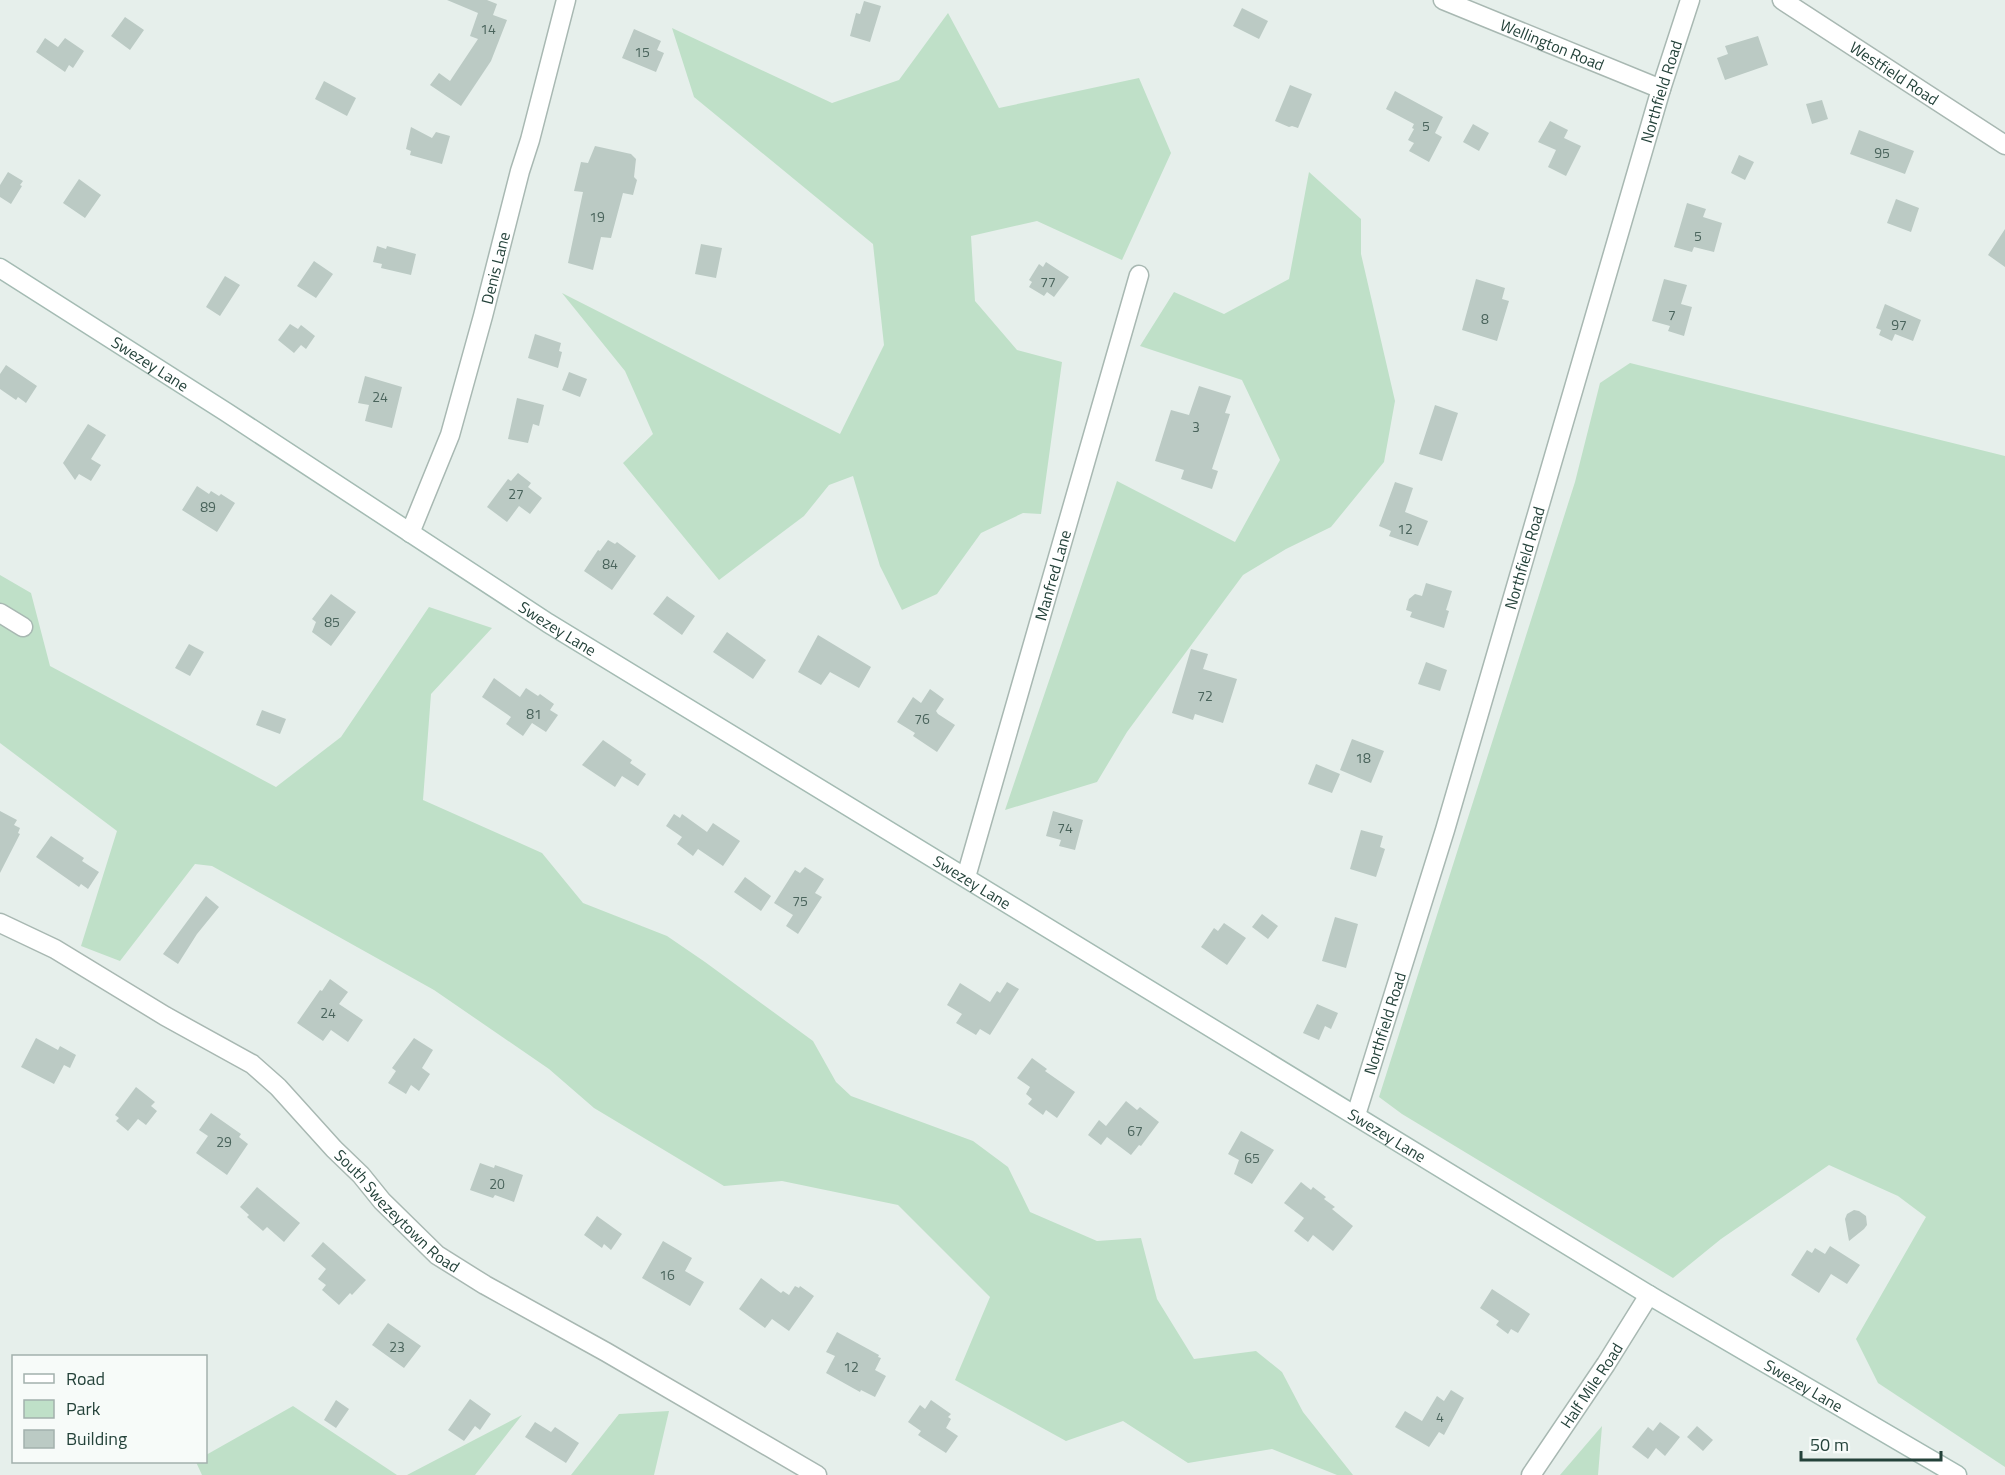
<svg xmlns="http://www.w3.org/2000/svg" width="2005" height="1475" font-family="'Titillium Web',sans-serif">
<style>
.green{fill:#bfe0c8}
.building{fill:#bbcac4}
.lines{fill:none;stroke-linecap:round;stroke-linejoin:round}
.street-casing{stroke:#a8b8b2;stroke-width:21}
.secondary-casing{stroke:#a4bbb3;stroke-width:21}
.street{stroke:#fff;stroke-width:18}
.secondary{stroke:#fff;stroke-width:18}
.labels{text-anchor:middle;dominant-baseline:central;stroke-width:6;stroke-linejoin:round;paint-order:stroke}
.number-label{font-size:14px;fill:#4a645c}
.street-label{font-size:16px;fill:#24423a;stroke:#f7fbf9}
</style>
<rect width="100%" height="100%" fill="#e6efeb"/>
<path class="green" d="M 948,13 L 999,108 L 1139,78 L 1171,153 L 1122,260 L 1037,221 L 971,236 L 975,301 L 1017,350 L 1062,362 L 1041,514 L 1023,513 L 981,533 L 937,594 L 902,610 L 880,566 L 853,476 L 829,485 L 804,516 L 719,580 L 623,463 L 653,434 L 625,371 L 562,293 L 840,434 L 884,345 L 873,244 L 694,97 L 672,28 L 832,103 L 899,80 Z
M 1309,172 L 1361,219 L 1361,254 L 1395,401 L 1384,462 L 1331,527 L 1286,549 L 1243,575 L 1127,732 L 1097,782 L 1005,810 L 1117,481 L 1235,542 L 1280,460 L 1242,380 L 1140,346 L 1174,292 L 1224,314 L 1289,279 Z
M 1630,363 L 2005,456 L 2005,1467 L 1878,1383 L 1856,1339 L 1926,1217 L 1898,1196 L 1829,1165 L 1721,1239 L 1673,1278 L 1402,1114 L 1379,1097 L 1575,482 L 1600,383 Z
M 0,575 L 31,593 L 50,666 L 276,787 L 341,737 L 429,607 L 492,628 L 431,694 L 423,800 L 542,853 L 583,903 L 667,936 L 705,962 L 813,1041 L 836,1082 L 851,1096 L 973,1141 L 1008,1167 L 1030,1212 L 1097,1241 L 1141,1238 L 1157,1299 L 1194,1359 L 1256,1351 L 1282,1372 L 1303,1412 L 1353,1475 L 1337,1475 L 1272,1449 L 1188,1463 L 1123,1421 L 1066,1441 L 955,1380 L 990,1297 L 898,1205 L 782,1181 L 724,1186 L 594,1108 L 549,1069 L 434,990 L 212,866 L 195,864 L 120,961 L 81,946 L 117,831 L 0,743 Z
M 293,1406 L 397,1475 L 202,1475 L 196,1462 L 206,1462 L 206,1455 Z
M 669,1411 L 654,1475 L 571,1475 L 619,1414 Z
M 522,1415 L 475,1475 L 407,1475 Z
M 1602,1426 L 1598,1475 L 1560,1475 Z"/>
<path class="building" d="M 447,0 L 487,0 L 497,4 L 493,15 L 507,20 L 491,61 L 461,106 L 430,85 L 439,73 L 450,81 L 478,39 L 470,36 L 478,13 Z
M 864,1 L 881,6 L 870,42 L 850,36 L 856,13 L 860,14 Z
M 1242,8 L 1268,21 L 1259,39 L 1233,26 Z
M 125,17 L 144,30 L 130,50 L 111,36 Z
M 634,29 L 661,41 L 657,50 L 664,53 L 656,72 L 622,58 Z
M 1758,36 L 1768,65 L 1725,80 L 1717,58 L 1728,54 L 1725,46 Z
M 45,38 L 58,47 L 65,38 L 84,51 L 73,68 L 69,65 L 65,72 L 36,52 Z
M 324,81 L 356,98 L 347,116 L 315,99 Z
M 1290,85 L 1312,94 L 1298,128 L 1292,126 L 1289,127 L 1275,121 Z
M 1395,91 L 1443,117 L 1435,133 L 1442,137 L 1429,162 L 1409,151 L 1414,143 L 1408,140 L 1414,129 L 1412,128 L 1414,124 L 1386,109 Z
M 1822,100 L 1828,119 L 1812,124 L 1806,104 Z
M 1550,121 L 1568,130 L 1564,138 L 1581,146 L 1566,176 L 1548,167 L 1556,150 L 1538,142 Z
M 1473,124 L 1489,133 L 1479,151 L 1463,142 Z
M 411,127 L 432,138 L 436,132 L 450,136 L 442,164 L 410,155 L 411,151 L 406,149 Z
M 1859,130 L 1914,151 L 1905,174 L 1850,154 Z
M 595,146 L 631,154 L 636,159 L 634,177 L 637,180 L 633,195 L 623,193 L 611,238 L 601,237 L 593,270 L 568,263 L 583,192 L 574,191 L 581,162 L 588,163 Z
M 1739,155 L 1754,162 L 1745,180 L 1731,173 Z
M 8,172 L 23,181 L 20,185 L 22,186 L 11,204 L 0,197 L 0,185 Z
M 79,179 L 101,195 L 85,218 L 63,203 Z
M 1896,199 L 1919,208 L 1911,232 L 1887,223 Z
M 1687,203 L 1706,209 L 1703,217 L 1722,223 L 1714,252 L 1694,247 L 1692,252 L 1674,247 Z
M 2005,229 L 2005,267 L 1988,255 Z
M 701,244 L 722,248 L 716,278 L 695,274 Z
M 377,246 L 386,249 L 387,246 L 416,254 L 411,275 L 381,268 L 382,264 L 373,262 Z
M 314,261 L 333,274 L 316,298 L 297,286 Z
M 1046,262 L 1069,277 L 1054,297 L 1047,292 L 1044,296 L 1029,287 L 1032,282 L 1029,280 L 1039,264 L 1043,267 Z
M 225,276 L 240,285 L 220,316 L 206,307 Z
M 1476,279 L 1505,288 L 1502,299 L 1509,301 L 1497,341 L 1462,330 Z
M 1664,279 L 1687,285 L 1681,304 L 1692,307 L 1684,336 L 1668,331 L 1670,326 L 1652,321 Z
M 1885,304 L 1921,320 L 1913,341 L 1895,334 L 1892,341 L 1879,335 L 1881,330 L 1876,328 Z
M 290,324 L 298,329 L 301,325 L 315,336 L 306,349 L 301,345 L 294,353 L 278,340 Z
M 535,334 L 561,343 L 559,351 L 562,352 L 558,368 L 528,358 Z
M 6,365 L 37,386 L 26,403 L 18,397 L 16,400 L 0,389 L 0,374 Z
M 569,372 L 587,379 L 580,397 L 562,390 Z
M 365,376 L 402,387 L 392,428 L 365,421 L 369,405 L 358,403 Z
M 1199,386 L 1231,396 L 1225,413 L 1230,414 L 1212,469 L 1218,471 L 1212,489 L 1181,479 L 1184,470 L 1155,461 L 1171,410 L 1189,415 Z
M 517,398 L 544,405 L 539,426 L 533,424 L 528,443 L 508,439 Z
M 1435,405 L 1458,413 L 1442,461 L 1419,454 Z
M 88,424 L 106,435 L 91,459 L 101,465 L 91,481 L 79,474 L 75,480 L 63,463 Z
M 518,473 L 531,483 L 528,487 L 542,498 L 530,514 L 519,506 L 507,522 L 487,507 L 508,479 L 511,481 Z
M 1395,482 L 1413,488 L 1405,512 L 1428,521 L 1418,546 L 1389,536 L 1391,531 L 1379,526 Z
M 197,486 L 209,494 L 211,491 L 219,496 L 221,494 L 235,503 L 217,532 L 182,510 Z
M 608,540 L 615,544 L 617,542 L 636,556 L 612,590 L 584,571 L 598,550 L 600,551 Z
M 1426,583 L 1452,591 L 1446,610 L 1449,611 L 1444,628 L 1410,617 L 1412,612 L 1406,610 L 1409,599 L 1415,594 L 1422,596 Z
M 331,594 L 356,612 L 331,646 L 312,632 L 316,622 L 312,619 Z
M 667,596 L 695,616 L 682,635 L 653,614 Z
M 727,632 L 766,660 L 753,679 L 713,652 Z
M 818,635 L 871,667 L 859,688 L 830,672 L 821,685 L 798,672 Z
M 189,644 L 204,652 L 190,676 L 175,668 Z
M 1191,649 L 1208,654 L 1203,669 L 1237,679 L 1223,723 L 1195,714 L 1193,720 L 1172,713 Z
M 1426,662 L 1447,670 L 1440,691 L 1418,684 Z
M 494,678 L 520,697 L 526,688 L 538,696 L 540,694 L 554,704 L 550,710 L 558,715 L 546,732 L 532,723 L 523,736 L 506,724 L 511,717 L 482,697 Z
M 930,689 L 944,699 L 936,711 L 938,714 L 955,725 L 937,752 L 913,736 L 915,733 L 897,722 L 913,697 L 921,703 Z
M 262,710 L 286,719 L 280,734 L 256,725 Z
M 1352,739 L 1384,751 L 1371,783 L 1340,770 Z
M 603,740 L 632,760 L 630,763 L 646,774 L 638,786 L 622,776 L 615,787 L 582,765 Z
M 1316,764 L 1340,774 L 1332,793 L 1308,784 Z
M 0,811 L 17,820 L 14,825 L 20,828 L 18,833 L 20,834 L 0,873 Z
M 1053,811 L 1083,820 L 1075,850 L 1059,846 L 1061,840 L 1046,836 Z
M 674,814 L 680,818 L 682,814 L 707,832 L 713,823 L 740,841 L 723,866 L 698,849 L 693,856 L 677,844 L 682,837 L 666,826 Z
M 1361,830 L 1383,836 L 1380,847 L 1385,849 L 1376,877 L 1350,869 Z
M 51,836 L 84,858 L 82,861 L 99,872 L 88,889 L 81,884 L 79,887 L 36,857 Z
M 805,867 L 824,879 L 815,893 L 822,897 L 798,934 L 786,926 L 793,915 L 774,903 L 795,870 L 800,873 Z
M 745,877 L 771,896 L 761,911 L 734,892 Z
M 206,896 L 219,907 L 197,934 L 178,964 L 163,954 Z
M 1262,914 L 1278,926 L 1268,939 L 1252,927 Z
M 1335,917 L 1358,924 L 1346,968 L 1322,961 Z
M 1224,923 L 1246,938 L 1227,965 L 1201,947 L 1214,928 L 1218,931 Z
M 330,979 L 348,992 L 339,1004 L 363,1020 L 348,1042 L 331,1030 L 323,1041 L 297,1023 L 320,990 L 322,991 Z
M 1007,982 L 1019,989 L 990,1035 L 980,1029 L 976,1035 L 956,1023 L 962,1014 L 947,1005 L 960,983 L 990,1002 L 997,991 L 1000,993 Z
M 1317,1004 L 1338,1013 L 1331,1029 L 1325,1026 L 1319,1040 L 1303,1033 Z
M 36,1038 L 58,1050 L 60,1046 L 76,1055 L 70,1068 L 64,1065 L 54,1084 L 21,1067 Z
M 414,1038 L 433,1050 L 422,1068 L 430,1074 L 419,1091 L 411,1085 L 406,1094 L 388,1083 L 396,1071 L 392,1068 Z
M 1032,1058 L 1047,1069 L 1045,1071 L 1075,1092 L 1057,1118 L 1046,1110 L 1043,1115 L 1028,1104 L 1032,1099 L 1026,1094 L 1030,1087 L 1017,1078 Z
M 136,1087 L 155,1102 L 151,1106 L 157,1111 L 146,1125 L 138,1119 L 128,1131 L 116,1121 L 119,1118 L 115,1115 Z
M 1126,1101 L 1137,1110 L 1140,1107 L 1159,1122 L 1141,1146 L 1139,1145 L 1131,1155 L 1107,1137 L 1101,1145 L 1088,1135 L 1099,1120 L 1106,1126 Z
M 211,1113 L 241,1134 L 239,1137 L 248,1144 L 227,1175 L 196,1153 L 208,1136 L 199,1130 Z
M 1241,1131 L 1274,1150 L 1252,1184 L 1234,1174 L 1239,1160 L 1228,1154 Z
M 480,1163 L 494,1168 L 495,1165 L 523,1175 L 514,1202 L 495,1195 L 493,1198 L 470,1190 Z
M 1301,1182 L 1311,1190 L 1313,1187 L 1326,1197 L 1324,1199 L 1335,1207 L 1332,1209 L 1353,1226 L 1333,1251 L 1313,1235 L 1308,1242 L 1294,1231 L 1304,1218 L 1284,1203 Z
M 257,1187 L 300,1223 L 284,1242 L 267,1227 L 263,1231 L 247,1217 L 249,1215 L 240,1207 Z
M 1854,1210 L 1859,1211 L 1866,1216 L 1867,1225 L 1864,1229 L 1849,1241 L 1845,1219 L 1847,1214 Z
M 597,1216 L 622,1234 L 611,1250 L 604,1244 L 602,1248 L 584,1235 Z
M 663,1241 L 692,1258 L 685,1271 L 704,1282 L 690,1306 L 642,1278 Z
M 323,1242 L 366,1280 L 352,1295 L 350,1293 L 339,1305 L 322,1290 L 326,1285 L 318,1279 L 326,1269 L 311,1256 Z
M 1830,1246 L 1860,1265 L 1847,1284 L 1831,1274 L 1819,1293 L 1791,1275 L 1807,1250 L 1812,1253 L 1815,1248 L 1825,1254 Z
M 761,1278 L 781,1293 L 783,1291 L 789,1295 L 795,1286 L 799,1288 L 800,1286 L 814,1296 L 789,1331 L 772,1319 L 765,1328 L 739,1309 Z
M 1492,1289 L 1530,1314 L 1518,1333 L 1511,1329 L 1508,1334 L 1496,1325 L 1499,1321 L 1480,1308 Z
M 388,1323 L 421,1346 L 404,1368 L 372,1345 Z
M 837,1332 L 879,1355 L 878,1357 L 881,1358 L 875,1370 L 886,1376 L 875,1397 L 861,1390 L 860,1392 L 826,1373 L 835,1356 L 826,1352 Z
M 1451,1390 L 1464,1398 L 1444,1435 L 1439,1432 L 1429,1447 L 1395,1427 L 1405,1411 L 1422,1421 L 1437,1396 L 1444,1401 Z
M 470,1399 L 491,1414 L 480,1430 L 475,1426 L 464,1441 L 448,1430 Z
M 336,1400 L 349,1409 L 336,1428 L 324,1420 Z
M 931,1400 L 951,1414 L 948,1417 L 951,1419 L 946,1428 L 958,1436 L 946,1453 L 918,1435 L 921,1431 L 908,1422 L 920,1405 L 925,1409 Z
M 535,1422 L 551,1432 L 555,1427 L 579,1443 L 566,1463 L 525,1437 Z
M 1660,1422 L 1680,1437 L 1665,1456 L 1656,1448 L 1648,1459 L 1632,1447 L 1648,1427 L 1653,1431 Z
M 1697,1426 L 1713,1440 L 1703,1451 L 1687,1437 Z"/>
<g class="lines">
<defs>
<g id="street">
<path id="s1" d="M 1443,0 L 1661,89"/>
<path id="s2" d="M 1782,0 L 2005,145"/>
<path id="s3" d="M 410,533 L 450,435 L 483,316 L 520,171 L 530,140 L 566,0"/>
<path d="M 0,613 L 23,627"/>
<path id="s4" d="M 966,877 L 1139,275"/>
<path id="s5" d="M 0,923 L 55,949 L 165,1016 L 252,1064 L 278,1087 L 334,1149 L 361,1175 L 382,1201 L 437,1255 L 485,1285 L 606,1352 L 817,1475"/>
<path id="s6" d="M 1356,1115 L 1445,830 L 1661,89 L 1690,0"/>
<path id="s7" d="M 1531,1475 L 1606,1364 L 1649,1295"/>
</g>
<g id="secondary">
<path id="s8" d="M 0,268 L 226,412 L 548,623 L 1649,1295 L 1957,1475"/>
</g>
</defs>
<use href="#street" class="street-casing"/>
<use href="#secondary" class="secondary-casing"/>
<use href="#street" class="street"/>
<use href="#secondary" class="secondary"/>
</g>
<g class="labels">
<g class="number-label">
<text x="488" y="28">14</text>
<text x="642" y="51">15</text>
<text x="1426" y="125">5</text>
<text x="1882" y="152">95</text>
<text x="597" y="216">19</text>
<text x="1698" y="235">5</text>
<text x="1048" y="281">77</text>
<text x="1672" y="314">7</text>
<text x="1485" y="318">8</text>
<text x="1899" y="324">97</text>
<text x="380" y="396">24</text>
<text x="1196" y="426">3</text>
<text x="516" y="493">27</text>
<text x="208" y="506">89</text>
<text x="1405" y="528">12</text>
<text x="610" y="563">84</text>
<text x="332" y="621">85</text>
<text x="1205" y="695">72</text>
<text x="534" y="713">81</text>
<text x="922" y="718">76</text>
<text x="1363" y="757">18</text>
<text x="1065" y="827">74</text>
<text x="800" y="900">75</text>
<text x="328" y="1012">24</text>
<text x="1135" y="1130">67</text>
<text x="224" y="1141">29</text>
<text x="1252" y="1157">65</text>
<text x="497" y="1183">20</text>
<text x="667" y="1274">16</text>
<text x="397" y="1346">23</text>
<text x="851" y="1366">12</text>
<text x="1440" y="1416">4</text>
</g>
<g class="street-label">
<text stroke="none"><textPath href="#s1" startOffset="118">Wellington Road</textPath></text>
<text stroke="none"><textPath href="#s2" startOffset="134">Westfield Road</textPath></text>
<text stroke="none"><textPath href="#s6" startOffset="1068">Northfield Road</textPath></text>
<text stroke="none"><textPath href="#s3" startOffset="279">Denis Lane</textPath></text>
<text stroke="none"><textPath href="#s8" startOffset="178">Swezey Lane</textPath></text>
<text stroke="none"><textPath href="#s6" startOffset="582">Northfield Road</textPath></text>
<text stroke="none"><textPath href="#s4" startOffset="314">Manfred Lane</textPath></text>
<text stroke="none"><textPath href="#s8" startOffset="664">Swezey Lane</textPath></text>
<text stroke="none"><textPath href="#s8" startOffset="1150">Swezey Lane</textPath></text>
<text stroke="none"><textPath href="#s6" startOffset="96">Northfield Road</textPath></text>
<text stroke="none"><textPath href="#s8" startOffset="1636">Swezey Lane</textPath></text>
<text stroke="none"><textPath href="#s5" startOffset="496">South Swezeytown Road</textPath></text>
<text stroke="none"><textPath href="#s8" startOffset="2122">Swezey Lane</textPath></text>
<text stroke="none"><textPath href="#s7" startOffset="108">Half Mile Road</textPath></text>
</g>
</g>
<rect x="12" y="1355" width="195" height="108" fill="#f7fbf9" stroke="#a3b1ad" stroke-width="1.5"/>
<rect x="24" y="1374" width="30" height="9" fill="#ffffff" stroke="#a3b1ad" stroke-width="1.5"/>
<text x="66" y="1385" font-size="18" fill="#24423a">Road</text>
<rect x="24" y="1400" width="30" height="18" fill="#bfe0c8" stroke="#a3b1ad" stroke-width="1.5"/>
<text x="66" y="1415" font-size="18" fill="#24423a">Park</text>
<rect x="24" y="1430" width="30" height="18" fill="#bbcac4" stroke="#a3b1ad" stroke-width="1.5"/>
<text x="66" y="1445" font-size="18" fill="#24423a">Building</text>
<path d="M1801 1451v9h140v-9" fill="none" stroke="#24423a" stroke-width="3"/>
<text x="1810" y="1451" font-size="18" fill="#24423a" stroke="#f7fbf9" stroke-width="4.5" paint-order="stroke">50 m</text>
</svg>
